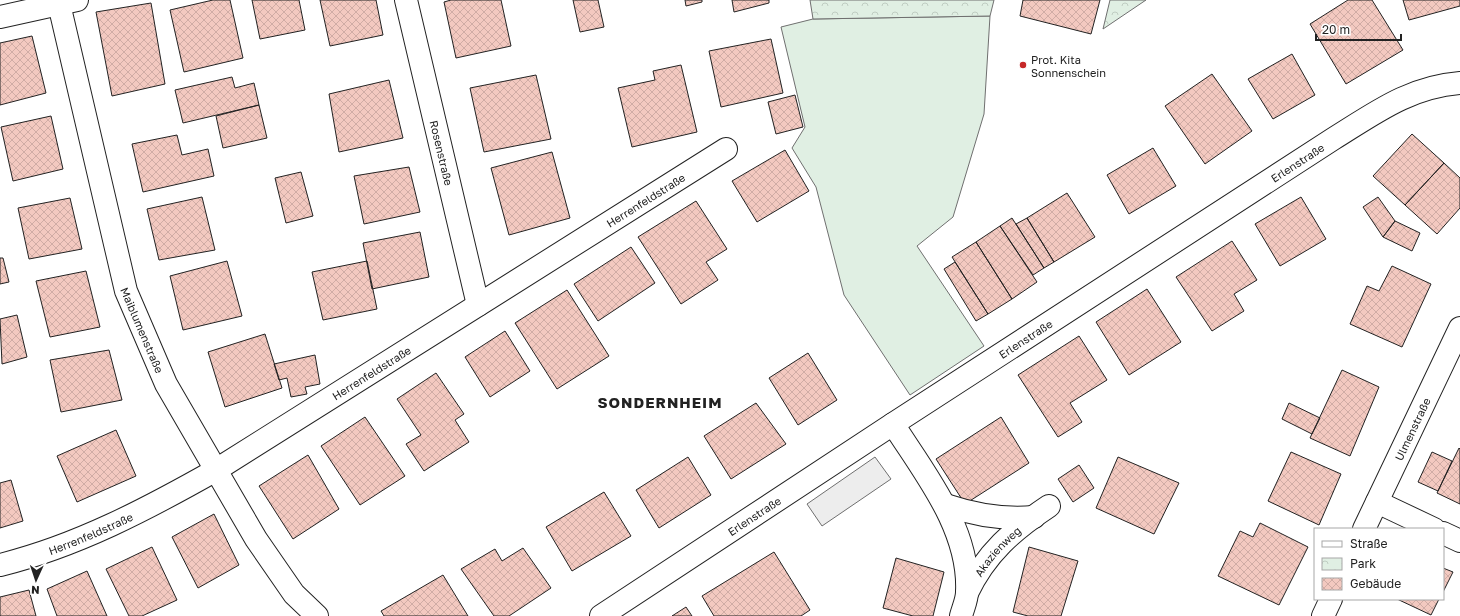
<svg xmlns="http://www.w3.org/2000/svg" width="1460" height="616" font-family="'Golos Text',sans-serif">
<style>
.grass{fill:#e0efe3;stroke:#6f6f6f}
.park{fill:url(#park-crowns);stroke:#6f6f6f}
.parking{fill:#ededed;stroke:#6f6f6f}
.building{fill:url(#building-cross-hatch);stroke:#222}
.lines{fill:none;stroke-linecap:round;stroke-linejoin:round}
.minor-casing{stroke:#222;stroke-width:24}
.minor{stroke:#fff;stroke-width:22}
.poi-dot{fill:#c62828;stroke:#fff;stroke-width:1.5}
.labels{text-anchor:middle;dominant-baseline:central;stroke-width:3;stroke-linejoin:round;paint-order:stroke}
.poi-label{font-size:11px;fill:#222;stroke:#fff;text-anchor:start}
.street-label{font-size:11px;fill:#222;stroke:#fff}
.district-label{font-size:15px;font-weight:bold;letter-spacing:1px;fill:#222;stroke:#fff}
</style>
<defs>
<pattern id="park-crowns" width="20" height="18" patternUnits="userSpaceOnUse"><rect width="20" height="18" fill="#e0efe3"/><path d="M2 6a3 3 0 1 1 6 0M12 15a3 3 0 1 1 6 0" fill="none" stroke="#c0cdc2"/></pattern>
<pattern id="building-cross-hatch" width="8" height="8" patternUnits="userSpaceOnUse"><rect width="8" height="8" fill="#f3c9c0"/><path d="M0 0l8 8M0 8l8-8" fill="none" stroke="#d0aca5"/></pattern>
</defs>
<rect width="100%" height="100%" fill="#fff"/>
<path class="grass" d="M 990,16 L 984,114 L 953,217 L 917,246 L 984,346 L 910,395 L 844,295 L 816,187 L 792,148 L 805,127 L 781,27 L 813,19 Z"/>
<path class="park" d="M 810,0 L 994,0 L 990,16 L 813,19 Z
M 1110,0 L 1146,0 L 1103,29 Z"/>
<path class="parking" d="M 875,457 L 891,479 L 822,526 L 807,504 Z"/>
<path class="building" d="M 213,0 L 230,0 L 243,58 L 184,72 L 170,10 Z
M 252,0 L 299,0 L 305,30 L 260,39 Z
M 320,0 L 376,0 L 383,35 L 330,46 Z
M 451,0 L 501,0 L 511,46 L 456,58 L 444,2 Z
M 573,0 L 598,0 L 604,27 L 580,32 Z
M 685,0 L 702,0 L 702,2 L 686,6 Z
M 732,0 L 769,0 L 769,3 L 734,12 Z
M 1023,0 L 1100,0 L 1091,34 L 1020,16 Z
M 1348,0 L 1372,0 L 1403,50 L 1346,84 L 1310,24 Z
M 1403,0 L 1460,0 L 1460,6 L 1409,20 Z
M 151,3 L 165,84 L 112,96 L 96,12 Z
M 32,36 L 46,93 L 0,105 L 0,43 Z
M 771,39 L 783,93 L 721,107 L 709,51 Z
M 1292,54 L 1315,95 L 1273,119 L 1248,79 Z
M 681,65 L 697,132 L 632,147 L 618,88 L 655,80 L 653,71 Z
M 1212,74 L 1252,131 L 1205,164 L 1165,106 Z
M 536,75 L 551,139 L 484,152 L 470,88 Z
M 232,77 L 235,88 L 254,83 L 259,105 L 183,123 L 175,90 Z
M 389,80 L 403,138 L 339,152 L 329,94 Z
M 795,95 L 803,127 L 776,134 L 768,102 Z
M 259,105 L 267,138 L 223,148 L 216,116 Z
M 51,116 L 63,169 L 13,181 L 1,127 Z
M 1412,134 L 1444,163 L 1405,205 L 1373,176 Z
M 177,135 L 182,155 L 208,149 L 214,176 L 143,192 L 132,144 Z
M 1153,148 L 1176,186 L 1129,214 L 1107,175 Z
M 785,150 L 809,191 L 757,222 L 732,181 Z
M 552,152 L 570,218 L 509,235 L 491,168 Z
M 1444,163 L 1460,178 L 1460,208 L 1437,234 L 1405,205 Z
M 409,167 L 420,212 L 364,224 L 354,176 Z
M 301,172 L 313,216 L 286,223 L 275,178 Z
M 1067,193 L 1095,237 L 1054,262 L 1027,218 Z
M 202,197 L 215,250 L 159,260 L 147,209 Z
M 1301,197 L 1326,239 L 1280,266 L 1255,224 Z
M 1378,197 L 1395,221 L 1383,237 L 1363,207 Z
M 70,198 L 82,249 L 29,259 L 18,208 Z
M 696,201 L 727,249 L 706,262 L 718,280 L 681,304 L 638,237 Z
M 1012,218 L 1044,268 L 1033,275 L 1000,226 Z
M 1027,218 L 1054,262 L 1044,268 L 1016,224 Z
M 1395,221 L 1420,233 L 1412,251 L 1383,237 Z
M 1000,226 L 1037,282 L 1012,299 L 976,242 Z
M 420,232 L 429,277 L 372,289 L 363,243 Z
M 1232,241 L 1257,280 L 1234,294 L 1244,311 L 1212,331 L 1176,277 Z
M 976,242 L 1012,299 L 988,314 L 952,257 Z
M 631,247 L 655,283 L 598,321 L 574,284 Z
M 0,258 L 3,258 L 9,282 L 0,284 Z
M 227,261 L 242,316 L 183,330 L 170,276 Z
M 367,261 L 377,309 L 323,320 L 312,272 Z
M 955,262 L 988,314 L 976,321 L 944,269 Z
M 1392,266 L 1431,284 L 1402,347 L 1350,324 L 1367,286 L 1379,291 Z
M 86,271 L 100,327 L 50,337 L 36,281 Z
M 1147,289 L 1181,342 L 1129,375 L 1096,322 Z
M 567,290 L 609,356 L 557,389 L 515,323 Z
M 17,315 L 27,357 L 2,364 L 0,319 Z
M 505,331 L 530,371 L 490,397 L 465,357 Z
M 265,334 L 282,388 L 225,407 L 208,352 Z
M 1079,336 L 1107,380 L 1070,403 L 1082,422 L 1058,437 L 1018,375 Z
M 109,350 L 122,400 L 61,412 L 50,360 Z
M 808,353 L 837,400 L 798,425 L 769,378 Z
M 315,355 L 320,384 L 305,387 L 307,394 L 291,397 L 287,378 L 279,380 L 274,364 Z
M 1342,370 L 1379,387 L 1350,456 L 1310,438 Z
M 436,373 L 464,414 L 455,420 L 469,442 L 424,471 L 406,444 L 421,435 L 397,399 Z
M 756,403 L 786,444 L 731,479 L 704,436 Z
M 1289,403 L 1320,418 L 1312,434 L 1282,419 Z
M 365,417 L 405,476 L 360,505 L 321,446 Z
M 1001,417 L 1029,463 L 965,504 L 936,459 Z
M 116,430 L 136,476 L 77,502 L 57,456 Z
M 1459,448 L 1460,449 L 1460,504 L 1437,493 Z
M 1291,452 L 1341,474 L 1319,525 L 1268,501 Z
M 1432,452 L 1452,461 L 1438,491 L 1418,482 Z
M 308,455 L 339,509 L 293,539 L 259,486 Z
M 688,457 L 711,495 L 659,528 L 636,490 Z
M 1118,457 L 1179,483 L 1154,534 L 1096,508 Z
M 1079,465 L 1094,488 L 1073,502 L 1058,479 Z
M 11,480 L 23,521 L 0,528 L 0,483 Z
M 604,492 L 631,536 L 572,571 L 546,527 Z
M 214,514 L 239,565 L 198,588 L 172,537 Z
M 1260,523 L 1308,547 L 1279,605 L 1218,576 L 1240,531 L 1253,537 Z
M 152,547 L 177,600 L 142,616 L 129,616 L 106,569 Z
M 1029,547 L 1078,561 L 1061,616 L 1028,616 L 1013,612 Z
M 523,548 L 551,588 L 509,616 L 494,616 L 461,569 L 495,549 L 502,561 Z
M 774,552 L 810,610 L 801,616 L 714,616 L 702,596 Z
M 896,558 L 944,572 L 933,616 L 913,616 L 883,608 Z
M 1443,568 L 1453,572 L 1443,592 Z
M 87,571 L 107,616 L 57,616 L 47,589 Z
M 443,575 L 468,616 L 384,616 L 381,611 Z
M 29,590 L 36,616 L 0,616 L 0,597 Z
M 1397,599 L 1439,599 L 1431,615 Z
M 686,607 L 692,616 L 672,616 Z"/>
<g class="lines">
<defs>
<g id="minor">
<path id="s1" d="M 406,0 L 478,305"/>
<path id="s2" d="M 59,4 L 126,291 L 166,384 L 256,539 L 294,594 L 317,616"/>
<path d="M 0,17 L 77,0"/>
<path d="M 893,424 C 925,474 970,529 967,592 C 967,600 963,608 961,616"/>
<path d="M 1377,502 L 1434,529"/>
<path d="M 945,505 C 975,515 1003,520 1034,517"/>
<path id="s3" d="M 1364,529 L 1460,328"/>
<path d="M 1443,533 L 1460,541"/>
<path id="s4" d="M 0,565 C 77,546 147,509 216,470 L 726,149"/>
<path id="s5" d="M 967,593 C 986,553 1013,530 1049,506"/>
<path id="s6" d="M 601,616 L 893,424 L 1333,139 C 1375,113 1409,87 1460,83"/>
<path d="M 1323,616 L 1331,599"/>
</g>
</defs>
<use href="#minor" class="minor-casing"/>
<use href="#minor" class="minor"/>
</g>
<circle class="poi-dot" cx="1023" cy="65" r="4"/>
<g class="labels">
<g class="poi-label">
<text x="1031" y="59">Prot. Kita<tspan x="1031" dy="13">Sonnenschein</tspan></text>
</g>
<g class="street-label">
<text stroke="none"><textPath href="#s1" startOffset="157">Rosenstraße</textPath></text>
<text stroke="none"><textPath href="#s6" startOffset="831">Erlenstraße</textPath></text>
<text stroke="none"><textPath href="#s4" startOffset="744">Herrenfeldstraße</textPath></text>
<text stroke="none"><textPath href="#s2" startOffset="337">Maiblumenstraße</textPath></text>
<text stroke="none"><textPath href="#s6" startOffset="507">Erlenstraße</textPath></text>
<text stroke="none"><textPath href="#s4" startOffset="420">Herrenfeldstraße</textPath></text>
<text stroke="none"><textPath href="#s3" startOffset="111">Ulmenstraße</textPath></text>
<text stroke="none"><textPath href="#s6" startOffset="183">Erlenstraße</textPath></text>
<text stroke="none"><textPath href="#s4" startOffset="96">Herrenfeldstraße</textPath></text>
<text stroke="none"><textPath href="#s5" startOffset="52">Akazienweg</textPath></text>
</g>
<g class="district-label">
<text x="660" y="402">SONDERNHEIM</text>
</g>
</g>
<rect x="1314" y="528" width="130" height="72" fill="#ffffff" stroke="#a7a7a7"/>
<rect x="1322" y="541" width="20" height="6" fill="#ffffff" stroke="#a7a7a7"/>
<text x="1350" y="548" font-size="12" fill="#222222">Straße</text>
<rect x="1322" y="558" width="20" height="12" fill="url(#park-crowns)" stroke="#a7a7a7"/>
<text x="1350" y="568" font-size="12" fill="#222222">Park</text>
<rect x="1322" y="578" width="20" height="12" fill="url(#building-cross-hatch)" stroke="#a7a7a7"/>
<text x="1350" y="588" font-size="12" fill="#222222">Gebäude</text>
<g transform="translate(36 580) rotate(183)" stroke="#ffffff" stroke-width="3" paint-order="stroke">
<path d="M0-3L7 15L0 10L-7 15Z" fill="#222222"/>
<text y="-6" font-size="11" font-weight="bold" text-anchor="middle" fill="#222222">N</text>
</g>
<path d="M1316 34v6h85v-6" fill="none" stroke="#222222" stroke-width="2"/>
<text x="1322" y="34" font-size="12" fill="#222222" stroke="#ffffff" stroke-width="3" paint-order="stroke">20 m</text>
</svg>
